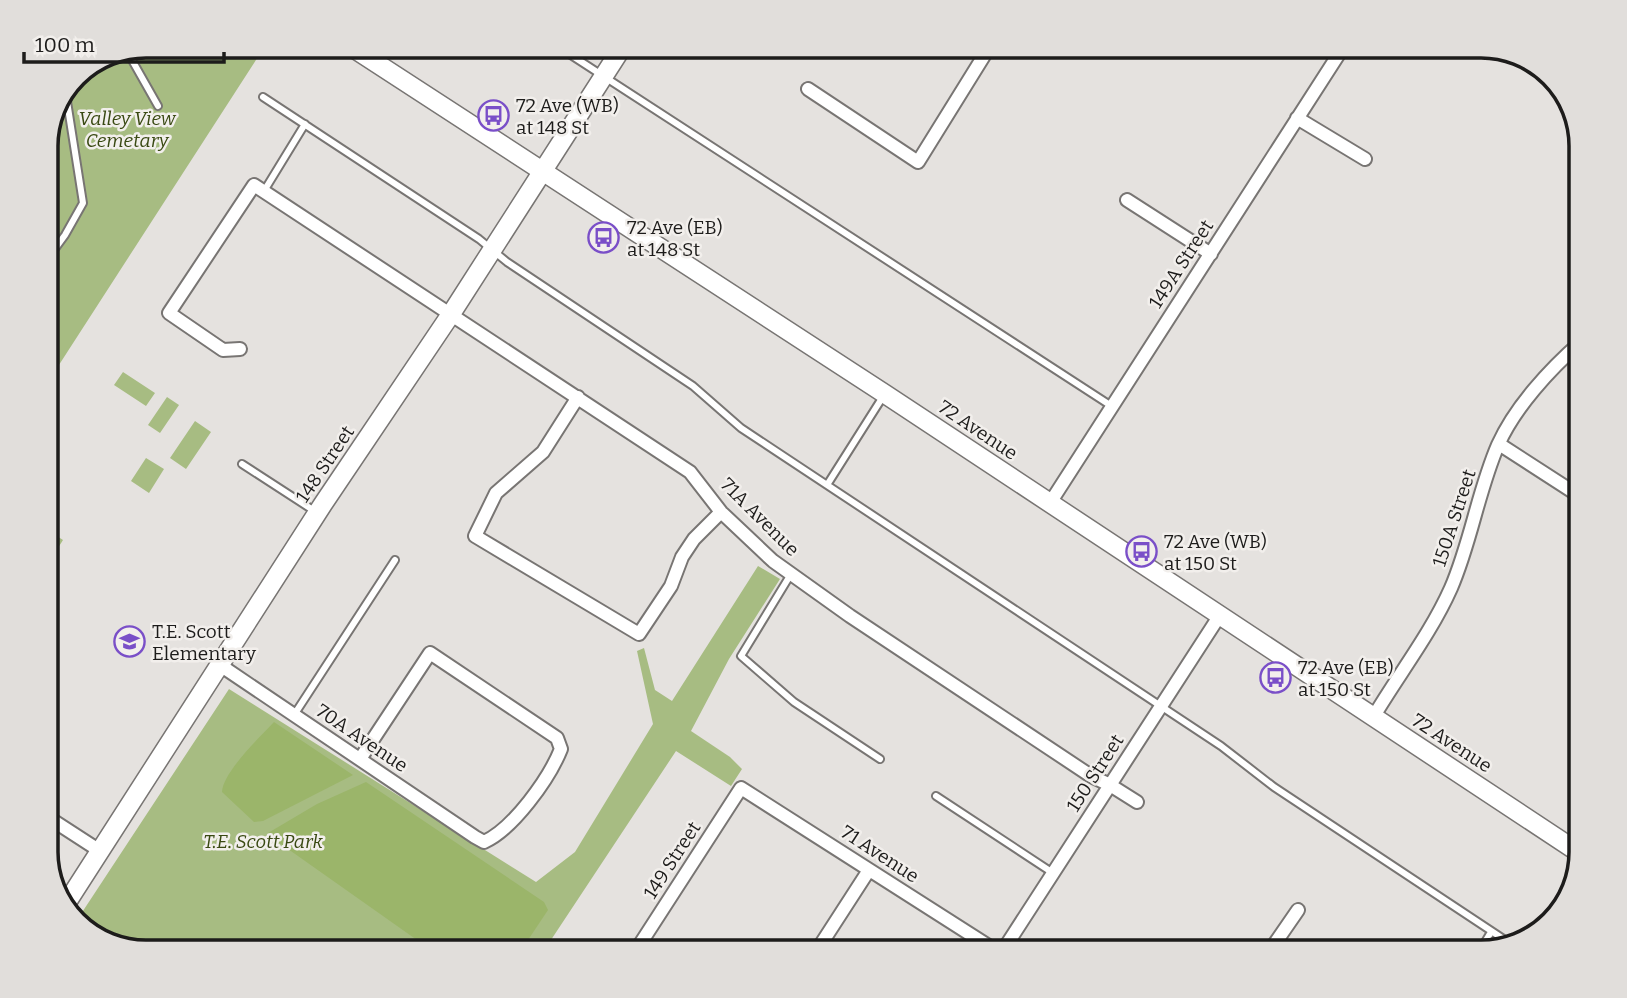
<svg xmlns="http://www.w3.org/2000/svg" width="1627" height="998" font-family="Bitter,serif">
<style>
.green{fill:#a7bc82}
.forest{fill:#9bb56a}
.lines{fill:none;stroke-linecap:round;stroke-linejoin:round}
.lane-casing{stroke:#787573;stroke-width:10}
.street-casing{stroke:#787573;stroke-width:16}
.secondary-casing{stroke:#787573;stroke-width:21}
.lane{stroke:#fff;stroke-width:6}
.street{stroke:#fff;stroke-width:12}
.secondary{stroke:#fff;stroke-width:18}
.labels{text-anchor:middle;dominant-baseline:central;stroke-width:5;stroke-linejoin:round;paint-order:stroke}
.poi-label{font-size:19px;fill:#1d1c1b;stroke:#f2efec;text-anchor:start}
.park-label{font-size:19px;font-style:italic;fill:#394912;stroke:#f2efec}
.street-label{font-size:19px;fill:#1d1c1b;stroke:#f2efec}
.rim{fill:none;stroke:#1d1c1b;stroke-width:3.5}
</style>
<rect width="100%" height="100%" fill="#e5e2df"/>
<path class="green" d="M 146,46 L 265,46 L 46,385 L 46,140 L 75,75 Z
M 123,372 L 155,393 L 146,406 L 114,385 Z
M 167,397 L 179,405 L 160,433 L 148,425 Z
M 195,421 L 211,432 L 186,469 L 170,458 Z
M 146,458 L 164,469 L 149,493 L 131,481 Z
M 46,529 L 63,540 L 46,567 Z
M 758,566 L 780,579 L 729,659 L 691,731 L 730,757 L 742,769 L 731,786 L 676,751 L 543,952 L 146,952 L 95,939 L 77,920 L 229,689 L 536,882 L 575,852 L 653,724 L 637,651 L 644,648 L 655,690 L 672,701 Z"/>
<path class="forest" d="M 274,722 L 353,775 L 263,821 L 254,822 L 222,792 C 223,772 260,737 274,722 Z
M 366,782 L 544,902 L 548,910 L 520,952 L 434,952 L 271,837 L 268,833 L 317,804 Z"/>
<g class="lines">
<defs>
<path id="lane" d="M 557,46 L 1113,407
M 128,53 L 158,106
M 263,97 L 479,239 L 507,262 L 693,386 L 741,428 L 1221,746 L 1274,787 L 1511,944
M 264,191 L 305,124
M 46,261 L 65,235 L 83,203 L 66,95
M 242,464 L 316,512
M 827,485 L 884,395
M 791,574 L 741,656 L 794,702 L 880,759
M 294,715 L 395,560
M 936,796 L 1053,873
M 1479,952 L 1491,932"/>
<path id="street" d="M 808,89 L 918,162 L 990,46
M 1297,118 L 1365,159
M 1127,200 L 1211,254
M 240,349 L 223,350 L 169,313 L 254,185 L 690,472 L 721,512 L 773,561 L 850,616 L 1091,776 L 1110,785 L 1137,802
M 578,397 L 543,452 L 496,493 L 475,536 L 639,634 L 671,586 L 682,557 L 694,539 L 721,512
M 1499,444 L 1581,497
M 1050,503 L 1344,46
M 220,665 L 475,837 L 484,842 C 513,829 549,779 561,749 L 557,738 L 430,653 L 360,759
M 1374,716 C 1399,674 1431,633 1451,588 C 1471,542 1478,491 1498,445 C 1515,407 1550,369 1581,342
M 46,816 L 100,851
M 635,952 L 741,788 L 998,952
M 816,952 L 869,870
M 1002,952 L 1220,615
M 1269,952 L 1298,910"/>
<path id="secondary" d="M 350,46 L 885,394 L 1581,854
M 64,907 L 323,504 L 451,314 L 623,46"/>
</defs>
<use href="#lane" class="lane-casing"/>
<use href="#street" class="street-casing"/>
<use href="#secondary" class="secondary-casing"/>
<use href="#lane" class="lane"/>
<use href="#street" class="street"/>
<use href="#secondary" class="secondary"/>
</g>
<defs>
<symbol id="bus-ring" viewBox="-11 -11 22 22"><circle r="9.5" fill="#f2efec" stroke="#7a4fc8" stroke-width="1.5"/><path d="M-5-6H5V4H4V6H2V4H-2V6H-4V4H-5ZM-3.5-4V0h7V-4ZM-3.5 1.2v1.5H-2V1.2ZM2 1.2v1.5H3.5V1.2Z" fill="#7a4fc8"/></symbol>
<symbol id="school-ring" viewBox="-11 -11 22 22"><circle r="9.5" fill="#f2efec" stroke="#7a4fc8" stroke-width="1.5"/><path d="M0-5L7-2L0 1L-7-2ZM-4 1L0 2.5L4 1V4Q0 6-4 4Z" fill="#7a4fc8"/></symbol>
</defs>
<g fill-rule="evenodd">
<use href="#bus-ring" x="476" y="98" width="35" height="35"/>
<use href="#bus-ring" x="586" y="220" width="35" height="35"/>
<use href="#bus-ring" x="1124" y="534" width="35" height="35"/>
<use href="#school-ring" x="112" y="624" width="35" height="35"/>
<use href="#bus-ring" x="1258" y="660" width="35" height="35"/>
</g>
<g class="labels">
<g class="poi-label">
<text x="516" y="105">72 Ave (WB)<tspan x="516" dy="22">at 148 St</tspan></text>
<text x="627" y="227">72 Ave (EB)<tspan x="627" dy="22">at 148 St</tspan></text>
<text x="1164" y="541">72 Ave (WB)<tspan x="1164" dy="22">at 150 St</tspan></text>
<text x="152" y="631">T.E. Scott<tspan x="152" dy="22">Elementary</tspan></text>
<text x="1298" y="667">72 Ave (EB)<tspan x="1298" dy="22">at 150 St</tspan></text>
</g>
<g class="park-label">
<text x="127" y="118">Valley View<tspan x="127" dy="22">Cemetary</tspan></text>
<text x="263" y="841">T.E. Scott Park</text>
</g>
<g class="street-label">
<text transform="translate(1181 264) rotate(-57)">149A Street</text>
<text transform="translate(978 430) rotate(34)">72 Avenue</text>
<text transform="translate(325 464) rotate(-56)">148 Street</text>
<text transform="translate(760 517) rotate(45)">71A Avenue</text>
<text transform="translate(1454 518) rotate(-72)">150A Street</text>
<text transform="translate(362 738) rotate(34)">70A Avenue</text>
<text transform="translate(1452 743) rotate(33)">72 Avenue</text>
<text transform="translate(1095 773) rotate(-57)">150 Street</text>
<text transform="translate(880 854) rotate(33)">71 Avenue</text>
<text transform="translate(672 860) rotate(-57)">149 Street</text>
</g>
</g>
<path d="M0 0H1627V998H0ZM146 58H1481A88 88 0 0 1 1569 146V852A88 88 0 0 1 1481 940H146A88 88 0 0 1 58 852V146A88 88 0 0 1 146 58Z" fill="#e1dedb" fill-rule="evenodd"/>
<path class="rim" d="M146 58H1481A88 88 0 0 1 1569 146V852A88 88 0 0 1 1481 940H146A88 88 0 0 1 58 852V146A88 88 0 0 1 146 58Z"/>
<path d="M24 52v10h200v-10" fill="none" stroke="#1d1c1b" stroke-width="3.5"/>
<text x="35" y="52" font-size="21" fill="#1d1c1b" stroke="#f2efec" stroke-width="5" paint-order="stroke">100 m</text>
</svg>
